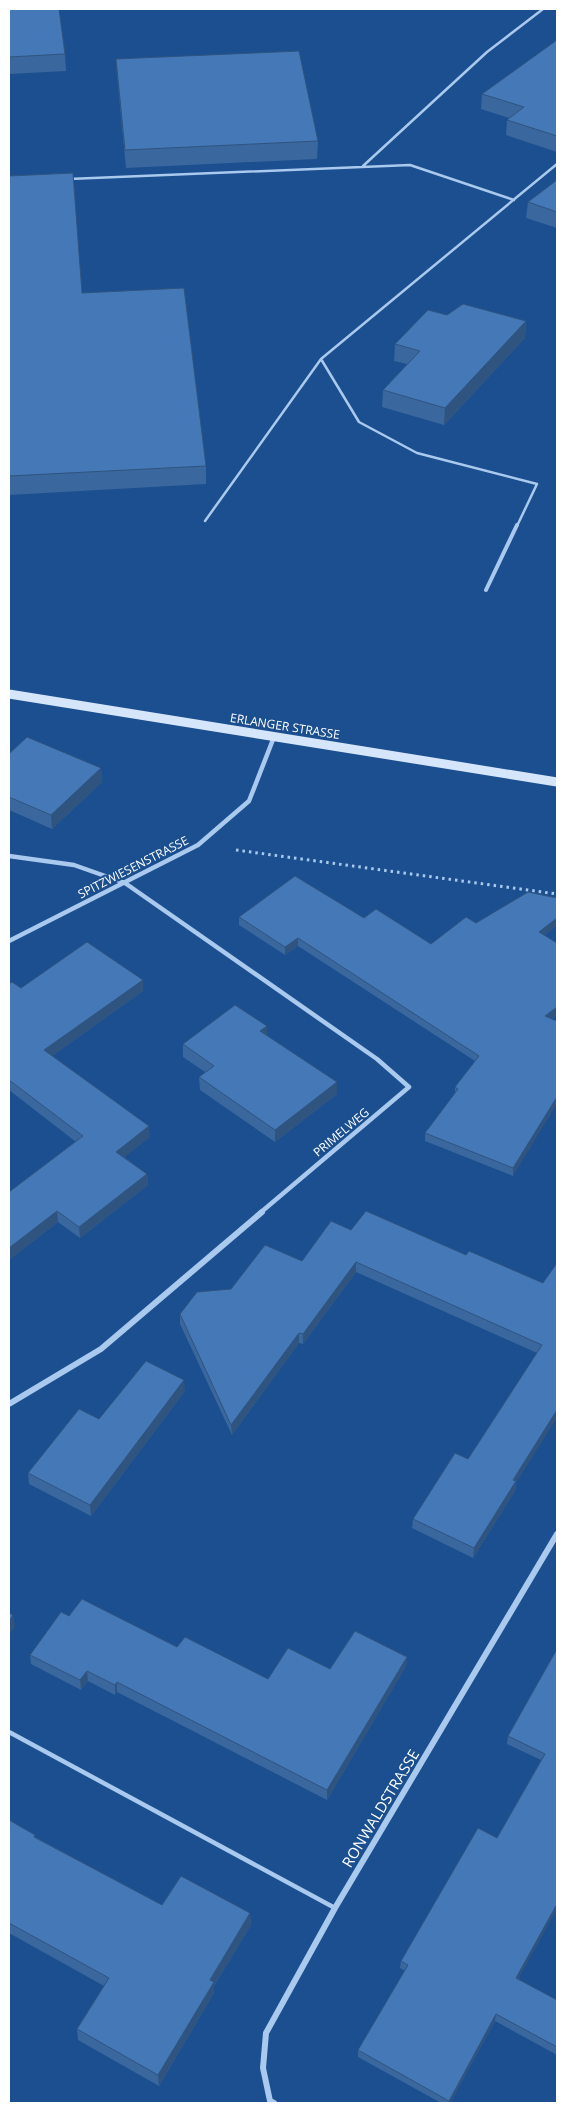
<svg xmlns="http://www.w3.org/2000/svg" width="566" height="2112" font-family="'Open Sans',sans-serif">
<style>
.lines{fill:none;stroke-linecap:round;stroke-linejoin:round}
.path{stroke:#a9c9ee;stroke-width:3;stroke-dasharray:2.5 4;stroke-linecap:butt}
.service-far2{stroke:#a9c9ee;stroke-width:2.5}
.service-far1{stroke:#a9c9ee;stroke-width:4}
.service{stroke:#a9c9ee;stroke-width:4.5}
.minor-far1{stroke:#a9c9ee;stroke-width:4.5}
.minor{stroke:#a9c9ee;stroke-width:6}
.secondary{stroke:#d6e6fa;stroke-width:9}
.wall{fill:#3a679d}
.shaded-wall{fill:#305480}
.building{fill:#4478b7;stroke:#305480}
.labels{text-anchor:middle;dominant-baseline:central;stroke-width:4;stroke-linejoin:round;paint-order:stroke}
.street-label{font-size:12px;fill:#fff;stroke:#1b4f8f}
.near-street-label{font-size:15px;fill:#fff;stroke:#1b4f8f}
</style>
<rect width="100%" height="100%" fill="#1b4f8f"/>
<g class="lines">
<path class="path" d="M 236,850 L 557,894"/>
<path class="service-far2" d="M 363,166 L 487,52 L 543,9
M 69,179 L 410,165 L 514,200
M 205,521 L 321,359
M 517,526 L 537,484 L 417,453 L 359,422 L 321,359 L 557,164"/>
<path class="service-far1" d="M 486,590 L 517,525"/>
<path class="service" d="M 9,1732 L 335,1908"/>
<path class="minor-far1" d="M 9,856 L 74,865 L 125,883 L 377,1059 L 409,1087 L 260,1213
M 9,941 L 198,845 L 249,801 L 274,737"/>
<path class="minor" d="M 9,1404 L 101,1349 L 262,1212
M 274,2103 L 270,2101 L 263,2068 L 266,2033 L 335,1908 L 557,1534"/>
<path class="secondary" d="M 9,694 L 557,782"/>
</g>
<path class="wall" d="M 9,9 L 65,54 L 66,71 L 9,74 Z
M 557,40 L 557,152 L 506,135 L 507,120 L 509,118 L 481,109 L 482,94 Z
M 116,59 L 318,141 L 317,159 L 126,168 L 117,76 Z
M 9,176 L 82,293 L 206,466 L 206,484 L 9,495 Z
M 557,180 L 557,228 L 526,218 L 528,202 Z
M 447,315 L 526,321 L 525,338 L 444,425 L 382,407 L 383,390 L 407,364 L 394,361 L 395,344 Z
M 9,754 L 101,768 L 102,782 L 52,829 L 9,810 Z
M 557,898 L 557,925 L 545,935 L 557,1014 L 552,1019 L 513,1176 L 425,1141 L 425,1133 L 455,1094 L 455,1087 L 475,1061 L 298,946 L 285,955 L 239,925 L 239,917 L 364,918 L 431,944 L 476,923 Z
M 9,984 L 21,988 L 143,991 L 52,1056 L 150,1137 L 124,1157 L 147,1174 L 148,1185 L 80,1238 L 58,1222 L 9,1260 L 76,1142 L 9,1090 Z
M 267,1035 L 337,1094 L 275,1142 L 200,1090 L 199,1077 L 205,1072 L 183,1057 L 183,1044 Z
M 351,1230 L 466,1255 L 543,1283 L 557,1263 L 516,1483 L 515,1491 L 473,1558 L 412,1528 L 413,1519 L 468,1459 L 537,1353 L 356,1272 L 303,1344 L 299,1343 L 232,1435 L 180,1324 L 180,1314 L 231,1289 L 302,1261 Z
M 185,1391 L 91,1516 L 29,1484 L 28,1473 L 99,1419 Z
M 69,1616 L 177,1647 L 268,1679 L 407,1657 L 406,1666 L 327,1800 L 117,1692 L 115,1695 L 88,1681 L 81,1690 L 31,1664 L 30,1655 Z
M 557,1649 L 519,1980 L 557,2000 L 557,2055 L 495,2021 L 450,2103 L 441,2103 L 358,2057 L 358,2050 L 405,1971 L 400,1968 L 401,1961 L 497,1838 L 541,1760 L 507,1744 L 508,1736 Z
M 9,1820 L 35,1835 L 35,1837 L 162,1905 L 250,1913 L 251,1925 L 214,1986 L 214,1993 L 159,2086 L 78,2040 L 77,2029 L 104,1986 L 9,1933 Z"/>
<path class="shaded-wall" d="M 526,321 L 525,338 L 444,425 L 445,408 Z
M 101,768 L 102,782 L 52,829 L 51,815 Z
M 557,918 L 557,925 L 539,940 L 539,932 Z
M 298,938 L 298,946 L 285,955 L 285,947 Z
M 143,980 L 143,991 L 45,1061 L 44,1050 Z
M 557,1007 L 557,1014 L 545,1024 L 545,1016 Z
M 267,1026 L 267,1038 L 260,1031 Z
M 337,1082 L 337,1094 L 275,1142 L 275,1130 Z
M 557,1097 L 557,1104 L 513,1176 L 513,1168 Z
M 149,1126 L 150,1137 L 117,1163 L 116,1152 Z
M 147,1174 L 148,1185 L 80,1238 L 79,1227 Z
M 57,1211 L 58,1222 L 9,1260 L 9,1248 Z
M 356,1262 L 356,1272 L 303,1344 L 303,1334 Z
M 299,1333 L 299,1343 L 232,1435 L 231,1425 Z
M 184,1380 L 185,1391 L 91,1516 L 90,1505 Z
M 557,1410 L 557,1418 L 516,1483 L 515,1491 L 473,1558 L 474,1548 L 513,1480 Z
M 13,1615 L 15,1627 L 9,1635 L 9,1621 Z
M 407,1657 L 406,1666 L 327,1800 L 327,1790 Z
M 87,1671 L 88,1681 L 81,1690 L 80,1680 Z
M 117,1682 L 117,1692 L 115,1695 L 115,1685 Z
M 557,1904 L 557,1909 L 515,1985 L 516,1978 Z
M 250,1913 L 251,1925 L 214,1986 L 214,1993 L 159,2086 L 158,2075 L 210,1980 Z
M 496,2014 L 495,2021 L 450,2103 L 449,2103 L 449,2101 Z"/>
<path class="building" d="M 9,9 L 59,9 L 65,54 L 9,57 Z
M 557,40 L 557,136 L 507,120 L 524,107 L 482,94 Z
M 299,51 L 318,141 L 125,150 L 116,59 Z
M 73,173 L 82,293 L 184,288 L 206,466 L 9,476 L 9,176 Z
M 557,180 L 557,212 L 528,202 Z
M 463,304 L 526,321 L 445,408 L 383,390 L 420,351 L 395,344 L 428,310 L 447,315 Z
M 27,737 L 101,768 L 51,815 L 9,797 L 9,754 Z
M 295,876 L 364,918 L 376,909 L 431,944 L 466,917 L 476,923 L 528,892 L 557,898 L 557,918 L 539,932 L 557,943 L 557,1007 L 545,1016 L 557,1021 L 557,1097 L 513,1168 L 425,1133 L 458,1089 L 455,1087 L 479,1056 L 298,938 L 285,947 L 239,917 Z
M 87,942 L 143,980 L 44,1050 L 149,1126 L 116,1152 L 147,1174 L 79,1227 L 57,1211 L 9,1248 L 9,1192 L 83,1136 L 9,1080 L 9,984 L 12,982 L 21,988 Z
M 235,1005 L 267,1026 L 260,1031 L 337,1082 L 275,1130 L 199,1077 L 214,1066 L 183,1044 Z
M 366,1211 L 466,1255 L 469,1251 L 543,1283 L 557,1263 L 557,1410 L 513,1480 L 516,1481 L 474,1548 L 413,1519 L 455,1453 L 468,1459 L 542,1345 L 356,1262 L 303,1334 L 299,1333 L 231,1425 L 180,1314 L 197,1292 L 231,1289 L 265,1245 L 302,1261 L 331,1221 L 351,1230 Z
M 146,1361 L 184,1380 L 90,1505 L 28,1473 L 79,1409 L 99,1419 Z
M 82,1599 L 177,1647 L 185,1637 L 268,1679 L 288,1648 L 330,1669 L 355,1631 L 407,1657 L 327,1790 L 117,1682 L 115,1685 L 87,1671 L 80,1680 L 30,1655 L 61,1612 L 69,1616 Z
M 9,1613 L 13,1615 L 9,1621 Z
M 557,1649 L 557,1904 L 516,1978 L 557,2000 L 557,2047 L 496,2014 L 449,2101 L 358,2050 L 408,1965 L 401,1961 L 478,1828 L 497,1838 L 545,1754 L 508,1736 Z
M 9,1820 L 35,1835 L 34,1837 L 162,1905 L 181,1876 L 250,1913 L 210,1980 L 214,1982 L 158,2075 L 77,2029 L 109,1978 L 9,1923 Z"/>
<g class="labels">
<g class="street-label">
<text transform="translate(285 726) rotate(9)">ERLANGER STRASSE</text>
<text transform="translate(133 867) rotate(-27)">SPITZWIESENSTRASSE</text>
<text transform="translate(341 1132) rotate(-40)">PRIMELWEG</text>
</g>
<g class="near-street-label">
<text transform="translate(380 1808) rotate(-59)">RONWALDSTRASSE</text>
</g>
</g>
<rect width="566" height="2112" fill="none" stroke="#ffffff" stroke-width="20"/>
</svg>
